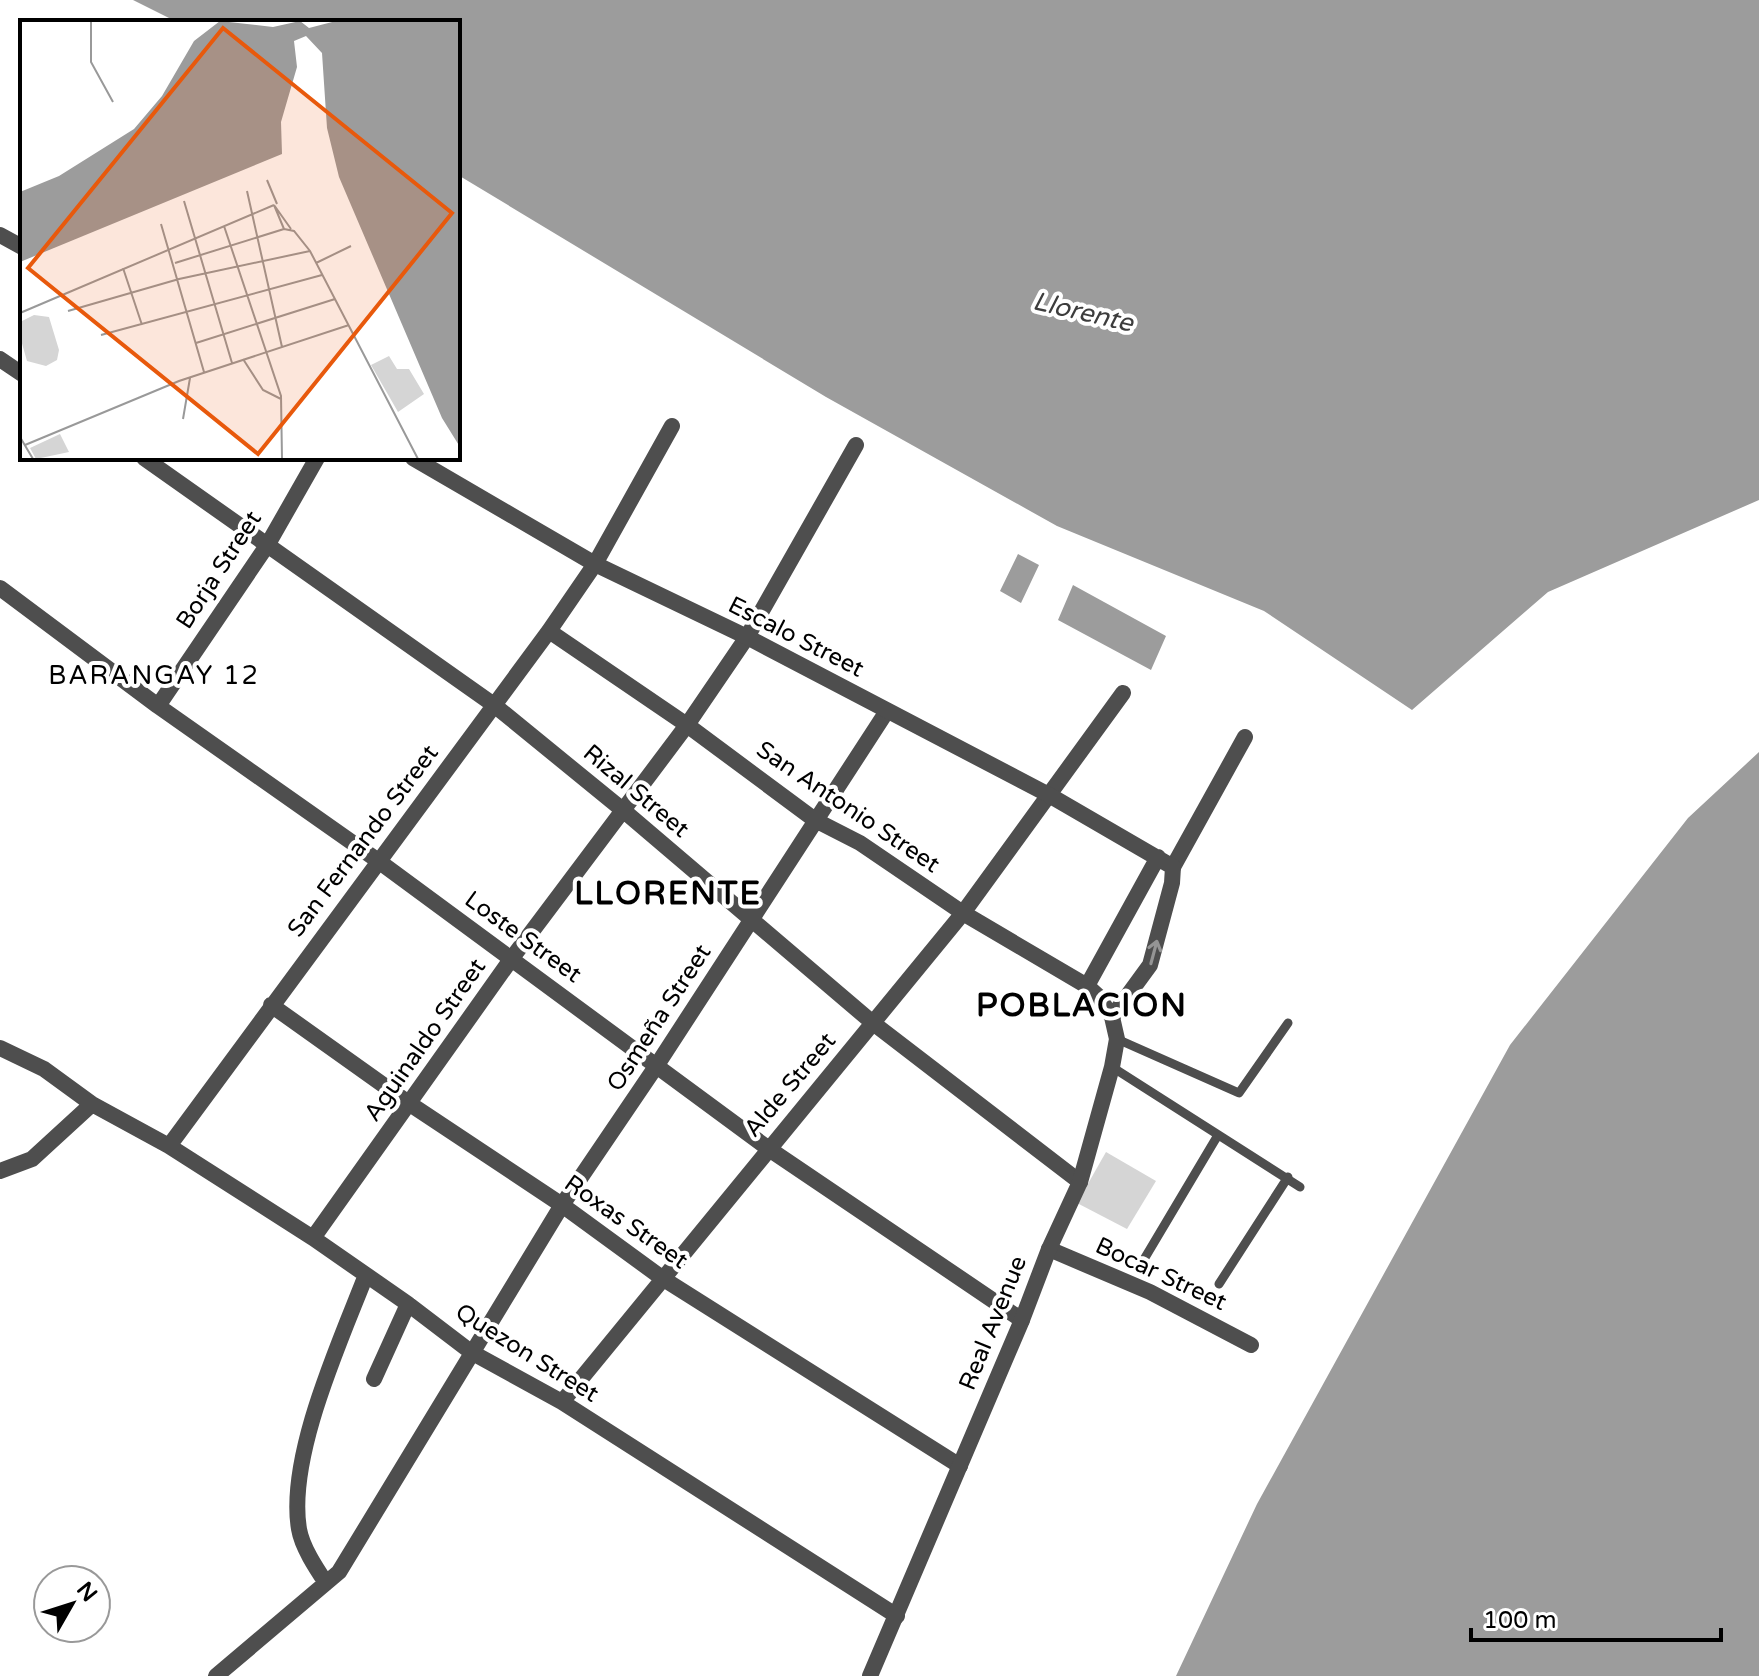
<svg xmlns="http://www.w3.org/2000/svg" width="1759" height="1676" font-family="'Varela Round',sans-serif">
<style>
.green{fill:#d5d5d5}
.water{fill:#9c9c9c}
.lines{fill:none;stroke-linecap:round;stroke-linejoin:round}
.service{stroke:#4e4e4e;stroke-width:9}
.minor{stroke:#4e4e4e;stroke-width:16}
.tertiary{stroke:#4e4e4e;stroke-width:16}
.oneway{stroke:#959595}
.labels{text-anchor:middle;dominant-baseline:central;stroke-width:8;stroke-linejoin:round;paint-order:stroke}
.street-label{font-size:24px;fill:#000;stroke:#fff}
.water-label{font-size:26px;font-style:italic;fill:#3d3d3d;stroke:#fff}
.neighbourhood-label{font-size:26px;letter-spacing:2px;fill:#000;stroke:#fff}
.district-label{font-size:32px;font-weight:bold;letter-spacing:2px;fill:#000;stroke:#fff}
.inset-road{fill:none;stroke:#999;stroke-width:2}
.view{fill:#e8590c;fill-opacity:0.15;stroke:#e8590c;stroke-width:4}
.inset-edge{fill:none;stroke:#000;stroke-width:4}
</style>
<rect width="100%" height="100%" fill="#fff"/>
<path class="green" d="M 1106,1152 L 1156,1181 L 1127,1229 L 1077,1203 Z"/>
<path class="water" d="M 133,0 L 1759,0 L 1759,500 L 1548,592 L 1412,710 L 1264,611 L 1057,526 L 826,397 L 458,175 L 458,22 L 177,22 Z
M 1018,554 L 1039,565 L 1021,603 L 1000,591 Z
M 1073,585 L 1166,636 L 1151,670 L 1058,620 Z
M 1759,752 L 1759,1676 L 1176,1676 L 1257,1504 L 1510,1045 L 1688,818 Z"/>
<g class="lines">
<path class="service" d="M 1117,1039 L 1239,1093 L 1288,1023
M 1112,1067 L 1300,1187
M 1143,1261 L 1218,1135
M 1219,1284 L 1288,1177"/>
<path class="minor" d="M 0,359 L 22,374
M 144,458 L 494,705 L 624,811 L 873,1023 L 1080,1182
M 0,588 L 158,706 L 377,860 L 769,1149 L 1022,1320
M 549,631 L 687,725 L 815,820 L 860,843 L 963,913 L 1087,986
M 158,706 L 268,544 L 317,458
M 1173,867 L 1245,737
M 271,1005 L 410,1104 L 562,1205 L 662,1278 L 960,1466
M 0,1048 L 44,1069 L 92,1104 L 169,1146 L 313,1238 L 408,1304 L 471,1352 L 562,1402 L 897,1616
M 169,1146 L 549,631 L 595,564 L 672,426
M 0,1171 L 32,1159 L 92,1104
M 313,1238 L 512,958 L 687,725 L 747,637 L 856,445
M 1049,1249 L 1150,1292 L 1251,1345
M 374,1379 L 408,1304
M 562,1402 L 963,913 L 1123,693
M 326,1583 C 316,1568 302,1547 299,1529 C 287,1457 340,1342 366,1275
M 216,1676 L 339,1572 L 562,1205 L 657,1065 L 887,711"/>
<path class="tertiary" d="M 0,235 L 22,247
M 413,458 L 595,564 L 747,637 L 1049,795 L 1173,867 L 1172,883 L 1150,965 L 1112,1017
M 870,1676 L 1022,1320 L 1049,1249 L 1080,1182 L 1112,1067 L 1117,1039 L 1112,1017 L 1098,996 L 1087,986 L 1158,857"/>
</g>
<defs><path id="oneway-shaft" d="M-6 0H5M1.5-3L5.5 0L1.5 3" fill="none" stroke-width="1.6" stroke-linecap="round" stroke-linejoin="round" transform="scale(2)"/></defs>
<use class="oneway" href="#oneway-shaft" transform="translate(1154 952) rotate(-75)"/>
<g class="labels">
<g class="street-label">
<text transform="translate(219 570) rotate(-57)">Borja Street</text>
<text transform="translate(796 637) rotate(27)">Escalo Street</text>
<text transform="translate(636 791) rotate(40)">Rizal Street</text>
<text transform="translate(848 807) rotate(34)">San Antonio Street</text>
<text transform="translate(363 841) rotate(-53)">San Fernando Street</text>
<text transform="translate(523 937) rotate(36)">Loste Street</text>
<text transform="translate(659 1018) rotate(-57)">Osmeña Street</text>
<text transform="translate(425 1040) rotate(-55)">Aguinaldo Street</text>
<text transform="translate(790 1085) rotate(-50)">Alde Street</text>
<text transform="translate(626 1222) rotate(35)">Roxas Street</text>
<text transform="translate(1161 1274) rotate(25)">Bocar Street</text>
<text transform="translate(993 1323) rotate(-68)">Real Avenue</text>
<text transform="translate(527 1353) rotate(32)">Quezon Street</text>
</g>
<g class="water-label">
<text transform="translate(1083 312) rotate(13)">Llorente</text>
</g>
<g class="neighbourhood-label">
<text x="154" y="675">BARANGAY 12</text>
</g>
<g class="district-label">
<text x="668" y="894">LLORENTE</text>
<text x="1082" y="1006">POBLACION</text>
</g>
</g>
<g transform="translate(20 20)">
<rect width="440" height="440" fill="#fff"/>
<path d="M 14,295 L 29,297 L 39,330 L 37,340 L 26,346 L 7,341 L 1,320 L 2,301 ZM 369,336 L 377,349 L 389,349 L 404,374 L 378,392 L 351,345 ZM 40,414 L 49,432 L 16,439 L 10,428 Z" fill="#d5d5d5"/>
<path d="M 200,1 L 253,7 L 280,1 L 289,8 L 316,1 L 440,1 L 440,427 L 422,398 L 319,157 L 307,108 L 302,33 L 286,16 L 274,21 L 277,47 L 261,102 L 262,134 L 0,242 L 0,172 L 39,156 L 114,109 L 142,76 L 174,21 Z" fill="#9c9c9c"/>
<path class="inset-road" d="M 71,1 L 71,42 L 93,82M 247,160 L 257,184M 227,171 L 262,327M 164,181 L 212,343M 254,185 L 271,209M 254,185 L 264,209M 141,204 L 184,352M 204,206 L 261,376 L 262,439M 264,209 L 274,211 L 290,231 L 398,439M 155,243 L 264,209M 296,243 L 331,226M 103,248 L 122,305M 48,291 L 159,259 L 290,231M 0,293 L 254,185M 81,315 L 302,255M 176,323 L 315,279M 223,339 L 243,370 L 261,379M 163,399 L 170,358M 0,417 L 13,439M 5,425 L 159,361 L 329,305"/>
<path class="view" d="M 203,8 L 432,193 L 238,434 L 8,248 Z"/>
<rect width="440" height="440" class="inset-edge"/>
</g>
<g transform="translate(72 1604) rotate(51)"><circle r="38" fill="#ffffff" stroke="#999999" stroke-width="2"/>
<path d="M0-6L14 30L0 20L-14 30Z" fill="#000000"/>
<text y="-12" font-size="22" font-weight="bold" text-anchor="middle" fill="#000000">N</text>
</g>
<path d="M1471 1628v12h250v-12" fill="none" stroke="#000000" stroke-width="4"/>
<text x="1483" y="1628" font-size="24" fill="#000000" stroke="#ffffff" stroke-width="6" paint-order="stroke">100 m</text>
</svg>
